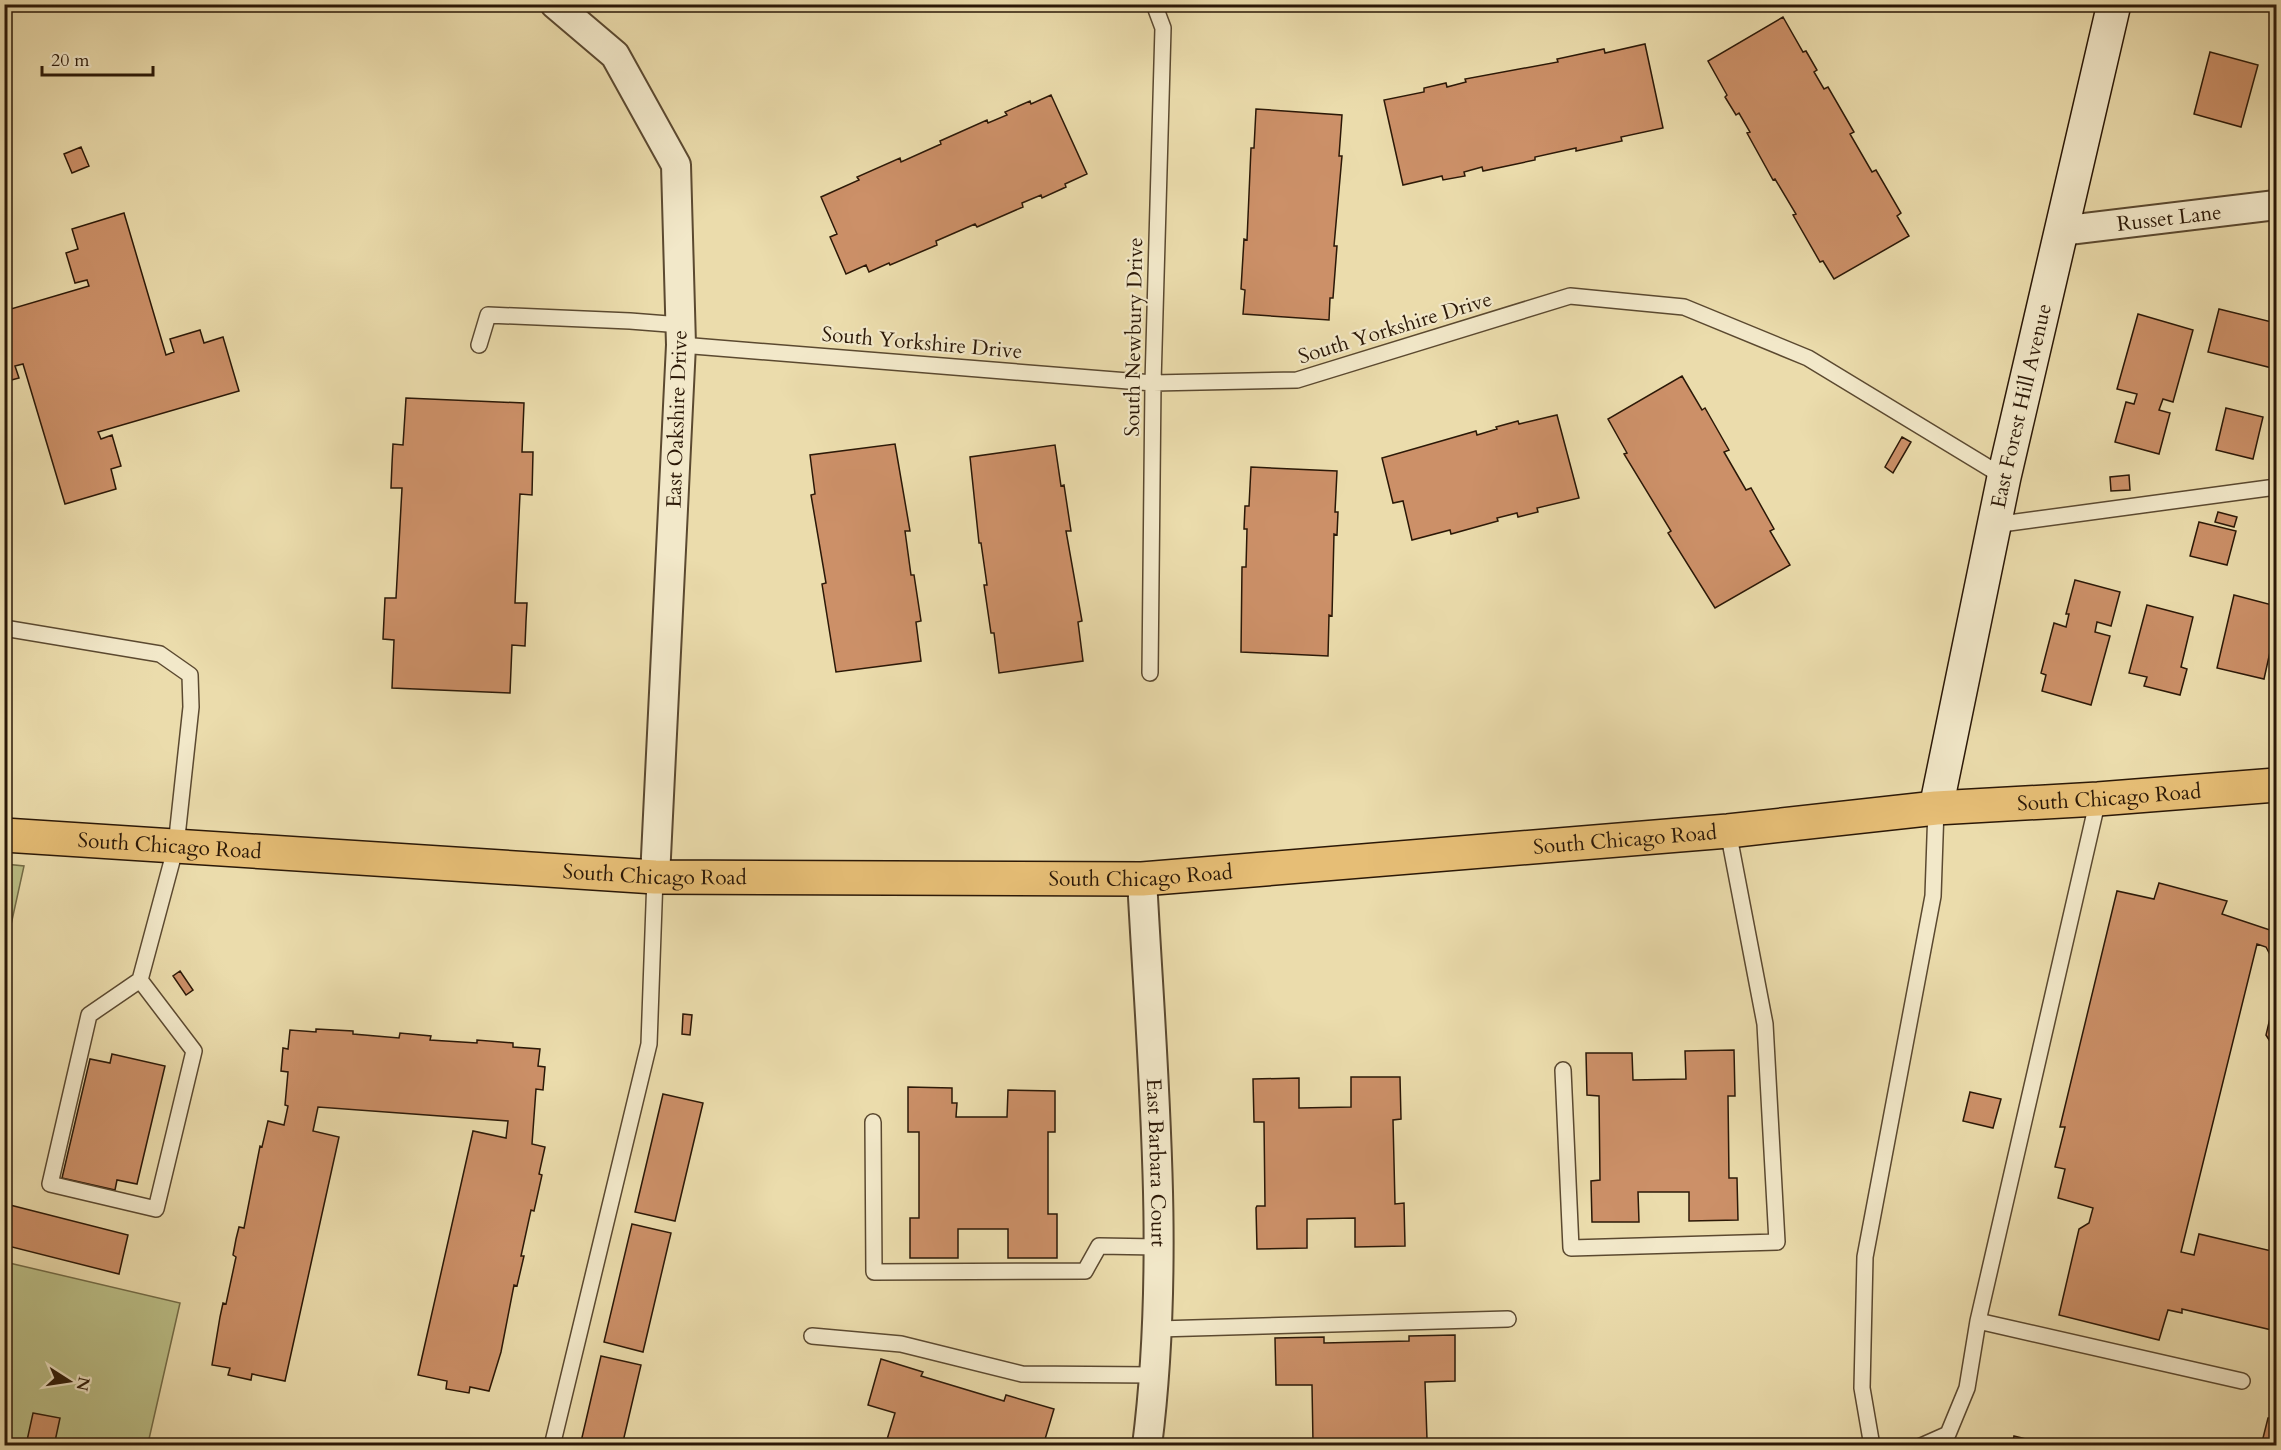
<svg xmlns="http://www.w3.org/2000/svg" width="2281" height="1450" font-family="Cardo,serif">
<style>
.green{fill:#bbbf87;stroke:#736c47;stroke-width:1.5}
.building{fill:#cc9068;stroke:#2b1807;stroke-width:1.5}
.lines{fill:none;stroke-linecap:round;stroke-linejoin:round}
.lane-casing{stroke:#5b4930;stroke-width:18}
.street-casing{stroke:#5b4930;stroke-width:32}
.secondary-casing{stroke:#2b1807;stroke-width:36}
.primary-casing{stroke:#2b1807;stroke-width:36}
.lane{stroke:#f2e8c9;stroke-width:15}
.street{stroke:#f2e8c9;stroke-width:28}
.secondary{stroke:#f2e8c9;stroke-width:33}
.primary{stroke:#e6be76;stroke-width:33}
.labels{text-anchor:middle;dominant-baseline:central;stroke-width:4.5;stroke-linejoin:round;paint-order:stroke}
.street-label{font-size:21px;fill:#2b1807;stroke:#f2e8c9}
</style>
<rect width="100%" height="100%" fill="#ebdcac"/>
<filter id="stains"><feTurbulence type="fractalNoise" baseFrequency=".00333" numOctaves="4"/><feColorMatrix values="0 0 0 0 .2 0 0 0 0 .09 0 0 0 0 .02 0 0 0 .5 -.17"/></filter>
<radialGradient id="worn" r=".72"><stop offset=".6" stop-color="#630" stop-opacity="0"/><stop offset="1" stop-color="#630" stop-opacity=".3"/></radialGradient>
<path class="green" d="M 5,864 L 24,866 L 5,952 L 4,864 Z
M 5,1262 L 180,1303 L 149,1439 L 173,1445 L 5,1446 Z"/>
<path class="building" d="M 1783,17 L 1803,52 L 1806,51 L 1817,70 L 1814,72 L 1824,89 L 1828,87 L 1854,132 L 1850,134 L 1872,172 L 1876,170 L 1901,213 L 1897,216 L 1909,236 L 1834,279 L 1823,261 L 1820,262 L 1793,215 L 1796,214 L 1775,179 L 1773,180 L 1747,133 L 1750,132 L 1739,113 L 1736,115 L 1725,97 L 1727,95 L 1708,61 Z
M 1645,44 L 1663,128 L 1621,137 L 1622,141 L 1576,151 L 1576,148 L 1535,157 L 1535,160 L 1483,171 L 1482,167 L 1464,172 L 1465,176 L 1443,180 L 1442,176 L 1403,185 L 1384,100 L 1424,92 L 1424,88 L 1446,83 L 1447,87 L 1466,82 L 1465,79 L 1558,62 L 1557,59 L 1604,49 L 1605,53 Z
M 2210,52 L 2258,65 L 2241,127 L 2194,114 Z
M 1051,95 L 1087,174 L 1065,184 L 1066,187 L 1042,198 L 1041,195 L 1022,203 L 1023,207 L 977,227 L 975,224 L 936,241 L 937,245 L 890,265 L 889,263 L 869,272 L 866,265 L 846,274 L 830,237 L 837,234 L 821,197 L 859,180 L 857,177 L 900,158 L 901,162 L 941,144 L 940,141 L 987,120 L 988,123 L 1007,115 L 1005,112 L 1030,101 L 1031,104 Z
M 1256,109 L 1342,115 L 1339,156 L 1342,156 L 1334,246 L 1337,246 L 1333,298 L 1330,298 L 1329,320 L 1243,314 L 1245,290 L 1241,289 L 1244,239 L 1247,240 L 1251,148 L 1254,148 Z
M 81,147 L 89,166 L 72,173 L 64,154 Z
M 124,213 L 166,355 L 174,352 L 170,339 L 200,330 L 204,343 L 223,337 L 239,391 L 98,432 L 101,439 L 112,435 L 121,466 L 111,469 L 116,489 L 65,504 L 23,364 L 15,366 L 19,378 L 4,382 L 4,311 L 89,286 L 87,280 L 75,283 L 66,253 L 78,249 L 72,229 Z
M 2219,309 L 2276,323 L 2276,350 L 2272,368 L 2208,352 Z
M 2138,314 L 2193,330 L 2173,402 L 2163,399 L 2159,410 L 2170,413 L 2159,454 L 2115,442 L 2126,402 L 2134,404 L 2137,394 L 2117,389 Z
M 1682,376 L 1702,410 L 1705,408 L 1729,450 L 1724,452 L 1746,490 L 1751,488 L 1774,529 L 1770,531 L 1790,565 L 1715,608 L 1668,533 L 1671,531 L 1624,454 L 1627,453 L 1608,419 Z
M 406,398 L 524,403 L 522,452 L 533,452 L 532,495 L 520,494 L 515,603 L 527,603 L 526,621 L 525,646 L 512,645 L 510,693 L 392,688 L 394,640 L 383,639 L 385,598 L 396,598 L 402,488 L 391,488 L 392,464 L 393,444 L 403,445 Z
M 2226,408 L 2263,417 L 2253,459 L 2216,450 Z
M 1557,415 L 1579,498 L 1537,508 L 1538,512 L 1518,517 L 1517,513 L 1497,518 L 1498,521 L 1451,534 L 1450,530 L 1412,540 L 1403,501 L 1393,503 L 1382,458 L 1476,431 L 1477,435 L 1497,429 L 1496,427 L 1518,421 L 1519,424 Z
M 1902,437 L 1911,442 L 1893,473 L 1885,467 Z
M 895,444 L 910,531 L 905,531 L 911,575 L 914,575 L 921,621 L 916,622 L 921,661 L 836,672 L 822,584 L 826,583 L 811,495 L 815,494 L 810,455 Z
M 1055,445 L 1061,486 L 1064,485 L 1071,531 L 1066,531 L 1082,621 L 1078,622 L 1083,661 L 999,673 L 994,633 L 991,633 L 984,585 L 987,585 L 981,543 L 979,543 L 970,457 Z
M 1251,467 L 1337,471 L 1335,512 L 1338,512 L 1337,535 L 1334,534 L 1332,616 L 1329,615 L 1328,656 L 1241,652 L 1242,567 L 1246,567 L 1247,529 L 1244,529 L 1245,506 L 1249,506 Z
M 2129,475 L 2130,490 L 2111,491 L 2110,477 Z
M 2218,512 L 2237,517 L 2234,527 L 2215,522 Z
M 2199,522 L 2236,531 L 2227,565 L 2190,556 Z
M 2075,580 L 2120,592 L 2111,626 L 2097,622 L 2095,632 L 2110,636 L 2091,705 L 2042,691 L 2046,675 L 2041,673 L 2054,623 L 2066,627 L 2069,614 L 2066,614 Z
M 2234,595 L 2276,606 L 2276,625 L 2264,679 L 2217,668 Z
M 2147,605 L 2193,617 L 2181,667 L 2187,669 L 2180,695 L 2144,686 L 2147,677 L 2129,673 Z
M 2159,883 L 2227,901 L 2222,914 L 2276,932 L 2276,966 L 2266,947 L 2257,944 L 2181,1252 L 2194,1255 L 2199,1234 L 2276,1252 L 2276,1331 L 2182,1309 L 2182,1313 L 2168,1310 L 2159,1340 L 2059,1315 L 2079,1229 L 2089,1223 L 2093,1208 L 2058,1198 L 2065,1169 L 2055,1167 L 2065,1127 L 2060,1127 L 2117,891 L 2154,899 Z
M 180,971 L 193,990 L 186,995 L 173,976 Z
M 2276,993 L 2276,1051 L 2266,1035 Z
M 683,1014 L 692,1015 L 690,1035 L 682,1034 Z
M 316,1029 L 353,1031 L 353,1034 L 399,1038 L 400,1033 L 431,1036 L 430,1040 L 477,1043 L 477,1040 L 513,1043 L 513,1047 L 540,1049 L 538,1066 L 545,1067 L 543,1090 L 536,1089 L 532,1144 L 545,1147 L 539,1174 L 542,1175 L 534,1211 L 531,1210 L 521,1256 L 524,1256 L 517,1286 L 514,1285 L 501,1352 L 489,1391 L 470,1387 L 469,1393 L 446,1389 L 447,1381 L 418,1375 L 473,1131 L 506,1138 L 508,1121 L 318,1107 L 313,1131 L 339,1137 L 285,1381 L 252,1374 L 251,1380 L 228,1375 L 230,1368 L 212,1365 L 220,1317 L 223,1303 L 226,1304 L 236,1257 L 233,1255 L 236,1239 L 239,1227 L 244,1228 L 260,1146 L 262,1147 L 268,1121 L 284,1125 L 288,1106 L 285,1105 L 288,1072 L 281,1071 L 283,1048 L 288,1049 L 290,1030 L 316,1032 Z
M 1734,1050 L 1735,1096 L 1728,1096 L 1729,1178 L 1737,1178 L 1738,1220 L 1689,1221 L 1689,1192 L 1638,1192 L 1639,1222 L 1592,1222 L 1591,1181 L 1600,1180 L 1599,1096 L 1587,1095 L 1586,1053 L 1632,1053 L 1633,1080 L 1686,1079 L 1685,1051 Z
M 112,1054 L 165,1066 L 137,1184 L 117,1180 L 115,1190 L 62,1178 L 90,1059 L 110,1063 Z
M 1351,1077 L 1400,1077 L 1401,1119 L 1393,1120 L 1395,1204 L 1404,1203 L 1405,1246 L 1355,1247 L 1355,1218 L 1307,1219 L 1307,1248 L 1257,1249 L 1256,1208 L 1257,1206 L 1265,1206 L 1264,1122 L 1254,1122 L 1253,1079 L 1299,1078 L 1299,1108 L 1351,1107 Z
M 908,1087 L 952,1088 L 952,1103 L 957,1103 L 956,1117 L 1007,1117 L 1008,1090 L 1055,1091 L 1055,1132 L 1048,1132 L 1048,1214 L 1057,1214 L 1057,1258 L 1008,1258 L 1008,1229 L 958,1229 L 958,1258 L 910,1258 L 910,1218 L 919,1218 L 919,1132 L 908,1132 Z
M 1970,1092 L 2001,1099 L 1993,1128 L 1963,1121 Z
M 663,1094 L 703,1103 L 675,1221 L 635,1212 Z
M 10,1205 L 128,1235 L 119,1274 L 4,1245 L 4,1226 Z
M 632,1224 L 671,1233 L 643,1352 L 604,1342 Z
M 1455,1335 L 1455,1381 L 1425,1382 L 1427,1439 L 1456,1439 L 1456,1446 L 1277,1446 L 1277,1443 L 1313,1443 L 1312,1385 L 1276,1385 L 1275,1338 L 1324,1337 L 1324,1343 L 1409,1341 L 1409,1336 Z
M 601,1356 L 641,1365 L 622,1446 L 580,1446 Z
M 881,1359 L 923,1372 L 921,1376 L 1004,1401 L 1006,1395 L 1054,1409 L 1043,1446 L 885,1446 L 895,1413 L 868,1405 Z
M 2276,1395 L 2276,1446 L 2261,1446 L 2268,1418 L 2271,1418 Z
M 33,1413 L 60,1418 L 54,1446 L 26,1445 Z
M 2014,1436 L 2053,1446 L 2012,1446 Z"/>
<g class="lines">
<defs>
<path id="lane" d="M 479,345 L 488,315 L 630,321 L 681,325
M 681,345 L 1153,383 L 1297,380 L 1570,296 L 1684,307 L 1808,358 L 2004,477
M 1994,525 L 2276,487
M 4,628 L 160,654 L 190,675 L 191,707 L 176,846 L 140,980 L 194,1051 L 156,1209 L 50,1184 L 89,1015 L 140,980
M 1150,673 L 1153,383 L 1163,28 L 1154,4
M 1563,1070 L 1571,1248 L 1777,1242 L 1765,1024 L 1728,831
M 873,1122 L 874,1272 L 1085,1271 L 1099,1246 L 1158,1247
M 1978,1321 L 2242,1381
M 1158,1329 L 1508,1319
M 812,1336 L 901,1344 L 1022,1374 L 1153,1375
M 552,1446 L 649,1044 L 655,877
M 1872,1446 L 1862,1388 L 1865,1257 L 1933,896 L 1936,808
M 1921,1446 L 1948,1434 L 1967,1388 L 1978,1321 L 2098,799"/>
<g id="street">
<path d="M 555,4 L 615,55 L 676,165 L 681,345 L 655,877"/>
<path id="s1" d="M 2060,231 L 2276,205"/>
<path id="s2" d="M 1142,879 C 1152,1067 1171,1258 1147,1446"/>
</g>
<g id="secondary">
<path id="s3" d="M 1936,808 L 2004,477 L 2114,4"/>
</g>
<g id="primary">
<path id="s4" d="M 4,835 L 655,877 L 1142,879 L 1728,831 L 1936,808 L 2098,799 L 2276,785"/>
</g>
</defs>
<use href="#lane" class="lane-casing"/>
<use href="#street" class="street-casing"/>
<use href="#secondary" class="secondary-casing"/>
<use href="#primary" class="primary-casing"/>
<use href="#lane" class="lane"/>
<use href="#street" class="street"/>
<use href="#secondary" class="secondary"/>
<use href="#primary" class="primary"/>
</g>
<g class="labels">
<g class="street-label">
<text stroke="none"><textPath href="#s1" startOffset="110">Russet Lane</textPath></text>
<text transform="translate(1395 328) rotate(-17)">South Yorkshire Drive</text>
<text transform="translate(1134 337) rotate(-89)">South Newbury Drive</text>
<text transform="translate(922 343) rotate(5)">South Yorkshire Drive</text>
<text stroke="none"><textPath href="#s3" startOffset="411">East Forest Hill Avenue</textPath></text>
<text transform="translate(677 419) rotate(-88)">East Oakshire Drive</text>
<text stroke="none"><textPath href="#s4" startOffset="2110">South Chicago Road</textPath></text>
<text stroke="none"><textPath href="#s4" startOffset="1624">South Chicago Road</textPath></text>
<text stroke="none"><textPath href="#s4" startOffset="166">South Chicago Road</textPath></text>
<text stroke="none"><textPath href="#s4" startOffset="652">South Chicago Road</textPath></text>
<text stroke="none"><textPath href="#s4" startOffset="1138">South Chicago Road</textPath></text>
<text stroke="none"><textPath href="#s2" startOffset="284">East Barbara Court</textPath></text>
</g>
</g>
<rect width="2281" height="1450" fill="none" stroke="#ebdcac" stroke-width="24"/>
<rect x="6" y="6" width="2269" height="1438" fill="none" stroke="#2b1807" stroke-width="3"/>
<rect x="12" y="12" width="2257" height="1426" fill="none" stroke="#2b1807" stroke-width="1.5"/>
<g transform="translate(69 1381) rotate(102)" stroke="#f2e8c9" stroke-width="4.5" paint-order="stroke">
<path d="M0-4.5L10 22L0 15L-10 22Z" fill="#2b1807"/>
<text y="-9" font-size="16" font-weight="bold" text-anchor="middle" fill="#2b1807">N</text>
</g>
<path d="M42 66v9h111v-9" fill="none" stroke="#2b1807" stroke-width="3"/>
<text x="51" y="66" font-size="18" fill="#2b1807" stroke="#f2e8c9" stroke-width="4.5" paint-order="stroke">20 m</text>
<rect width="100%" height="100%" filter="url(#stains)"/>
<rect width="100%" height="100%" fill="url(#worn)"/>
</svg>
